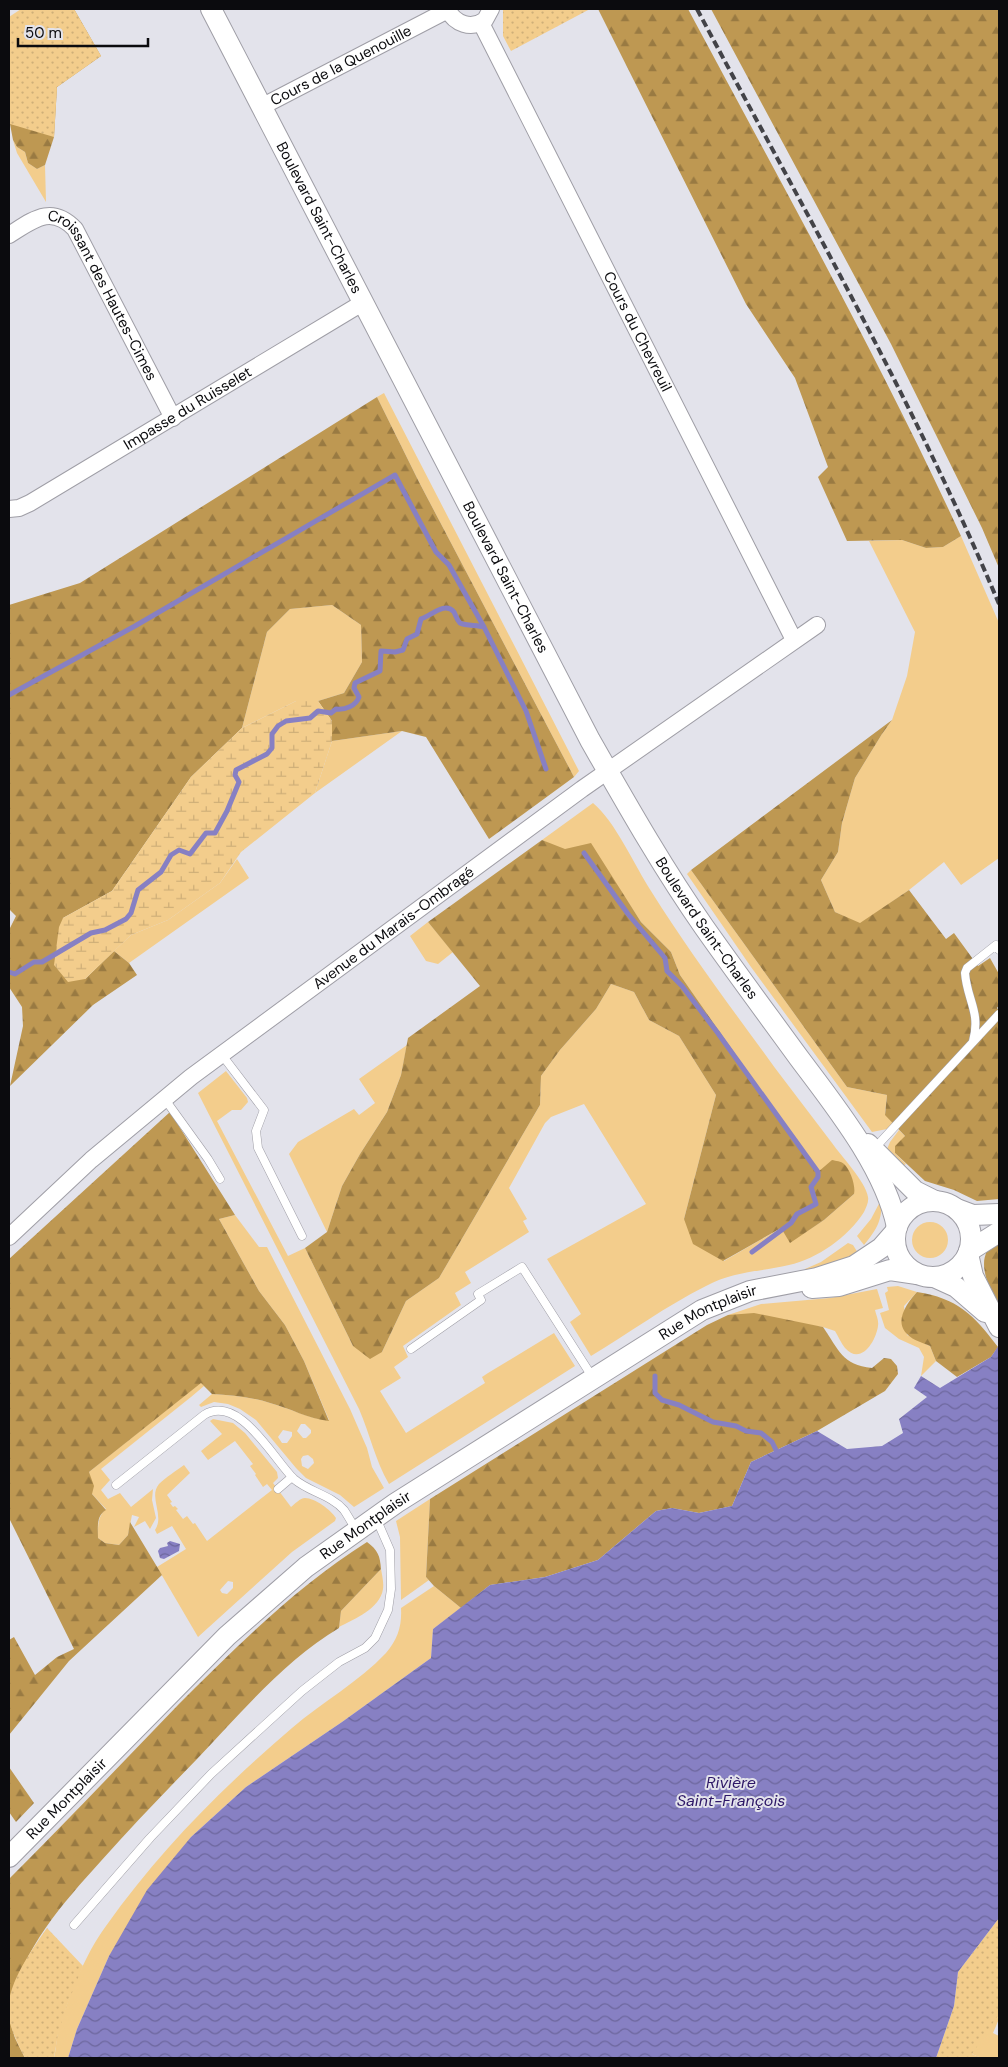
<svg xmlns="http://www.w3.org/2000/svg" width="1008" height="2067" font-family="'DM Sans',sans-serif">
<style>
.grass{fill:#f3cd8c;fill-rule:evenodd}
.forest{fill:url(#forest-firs)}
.wetland{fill:url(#wetland-marsh)}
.park{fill:url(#park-dots)}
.water{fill:url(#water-waves)}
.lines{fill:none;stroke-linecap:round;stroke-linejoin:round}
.stream{stroke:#8780c3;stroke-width:5}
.service-casing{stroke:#9f9ea6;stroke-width:9}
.minor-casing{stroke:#9f9ea6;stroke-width:18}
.tertiary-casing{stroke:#9f9ea6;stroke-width:22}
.service{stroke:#fff;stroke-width:8}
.minor{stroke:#fff;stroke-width:16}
.tertiary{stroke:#fff;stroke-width:20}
.rail{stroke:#434348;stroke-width:4;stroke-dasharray:8 4;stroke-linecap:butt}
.labels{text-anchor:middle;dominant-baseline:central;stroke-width:4;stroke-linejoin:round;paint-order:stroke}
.street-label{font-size:15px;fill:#0b0b0e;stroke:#e3e3eb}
.water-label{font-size:16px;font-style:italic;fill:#2d1767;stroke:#e3e3eb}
</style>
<defs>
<pattern id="forest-firs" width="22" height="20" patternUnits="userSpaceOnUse" patternTransform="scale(1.25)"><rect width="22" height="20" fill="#be9852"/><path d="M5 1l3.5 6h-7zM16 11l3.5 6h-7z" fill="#997a42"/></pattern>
<pattern id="wetland-marsh" width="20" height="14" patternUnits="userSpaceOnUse" patternTransform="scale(1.25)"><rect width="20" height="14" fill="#f3cd8c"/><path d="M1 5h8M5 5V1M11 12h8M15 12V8" fill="none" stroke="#cfaf78"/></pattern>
<pattern id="park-dots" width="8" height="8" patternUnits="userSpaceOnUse" patternTransform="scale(1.25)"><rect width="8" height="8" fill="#f3cd8c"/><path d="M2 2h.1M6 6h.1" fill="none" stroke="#cfaf78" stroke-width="1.8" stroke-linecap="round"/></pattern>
<pattern id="water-waves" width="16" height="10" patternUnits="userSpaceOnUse" patternTransform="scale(1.25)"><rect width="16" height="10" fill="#8780c3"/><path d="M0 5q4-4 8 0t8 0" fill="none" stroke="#6d679d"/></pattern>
</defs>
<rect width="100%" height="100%" fill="#e3e3eb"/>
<path class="grass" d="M 13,140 L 17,147 L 25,152 L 28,163 L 37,169 L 45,165 L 46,202 L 17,153 Z
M 384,393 L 579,771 L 574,777 L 419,482 L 377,397 Z
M 961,536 L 999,623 L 999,858 L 961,885 L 944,862 L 909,890 L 860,924 L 835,912 L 821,880 L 838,852 L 842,823 L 855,778 L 882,734 L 892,720 L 907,676 L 915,632 L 869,541 L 902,540 L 926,548 L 943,547 Z
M 332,605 L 361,625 L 362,662 L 344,693 L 318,701 L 296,701 L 242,728 L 267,632 L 290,609 Z
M 402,731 L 315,793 L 332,741 Z
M 593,803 C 615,821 635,866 651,891 C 689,952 733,1010 775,1068 C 794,1093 813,1118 832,1143 C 841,1156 866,1182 868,1197 C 869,1202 866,1208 864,1212 C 848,1237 817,1259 789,1265 C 759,1272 734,1271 706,1286 C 666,1306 629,1333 591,1356 L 570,1322 L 581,1314 L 547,1259 L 646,1204 L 584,1104 L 551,1117 L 545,1123 L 509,1188 L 527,1219 L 523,1221 L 529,1232 L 465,1272 L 471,1283 L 455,1293 L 461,1305 L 403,1346 L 408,1357 L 394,1367 L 401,1378 L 380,1391 L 406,1433 L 485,1383 L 482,1377 L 488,1373 L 554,1333 L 575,1366 L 389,1484 C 375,1460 370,1434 359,1409 L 198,1093 L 226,1071 L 247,1098 L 248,1102 L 241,1110 L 232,1110 L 217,1121 L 288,1256 L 305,1248 L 353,1346 L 382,1352 L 406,1301 L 439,1278 L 540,1105 L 541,1076 L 560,1050 L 596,1009 L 611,984 L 634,992 L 649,1020 L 679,1036 L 716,1095 L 684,1219 L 724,1261 L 781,1228 L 790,1242 L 824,1220 L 854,1194 L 818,1172 L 680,975 L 671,952 L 641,922 L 609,873 L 542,840 Z
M 237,859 L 249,878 L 129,963 L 114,951 L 131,935 L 168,920 L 220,883 Z
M 691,870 L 847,1087 L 887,1095 L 885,1114 L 894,1124 L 887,1129 L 872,1132 L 751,967 L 687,874 Z
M 428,922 L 453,952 L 438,964 L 426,961 L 410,936 Z
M 407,1045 L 401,1075 L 387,1112 L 360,1154 L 342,1186 L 327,1232 L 289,1154 L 298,1142 L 354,1109 L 359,1115 L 375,1103 L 359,1079 Z
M 899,1130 L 905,1136 L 895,1153 L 906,1164 L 901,1167 L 887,1149 L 890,1142 Z
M 882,1198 C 882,1220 878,1228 864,1245 L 857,1236 L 871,1219 Z
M 235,1215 L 259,1247 L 267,1247 L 350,1409 L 367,1448 L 372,1467 L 384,1488 L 354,1507 L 340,1495 L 306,1478 L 296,1468 L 256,1420 L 240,1409 L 228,1404 L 214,1402 L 201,1407 L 199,1405 L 212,1394 C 231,1395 251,1397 270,1403 C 290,1408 308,1419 329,1420 L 304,1361 L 285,1325 L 259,1291 L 219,1219 ZM 301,1424 L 305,1424 L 311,1430 L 311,1433 L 306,1438 L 303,1438 L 297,1431 ZM 283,1430 L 292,1432 L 292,1436 L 287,1443 L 282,1443 L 278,1437 ZM 308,1455 L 313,1459 L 314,1463 L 308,1469 L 302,1466 L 301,1459 L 303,1456 Z
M912 1240a18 18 0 1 1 36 0a18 18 0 1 1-36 0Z
M 848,1243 L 853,1245 L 858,1253 L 828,1265 L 806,1271 L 805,1269 L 821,1262 Z
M 898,1286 L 917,1292 L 904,1306 L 907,1335 L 930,1346 L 936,1361 L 921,1376 L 924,1357 L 919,1348 L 899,1339 L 885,1328 L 880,1313 L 889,1310 L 885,1293 L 888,1291 L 887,1287 Z
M 877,1289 L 883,1308 L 875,1310 C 876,1315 879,1320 878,1326 C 876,1341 861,1366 845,1348 C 841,1343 838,1336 835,1331 L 823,1327 L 728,1315 L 761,1304 L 830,1298 Z
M 201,1382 L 204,1386 L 191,1397 L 101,1469 L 110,1480 L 101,1490 L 108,1499 L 120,1493 L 131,1507 L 153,1489 L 152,1500 L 156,1518 L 150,1529 L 145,1521 L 134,1527 L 139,1517 L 132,1515 L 128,1535 L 119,1545 L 105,1543 L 98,1538 C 98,1527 97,1517 106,1509 L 92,1494 L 89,1472 Z
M 213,1419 L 233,1423 L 245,1433 L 277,1472 L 278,1478 L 273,1483 L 291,1507 C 295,1504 300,1498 305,1498 C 315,1498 331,1510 336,1518 L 335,1521 L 292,1552 L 198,1637 L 157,1567 L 186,1549 L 172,1526 L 157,1534 L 155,1530 C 165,1515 148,1497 159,1484 C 166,1477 176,1471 184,1465 L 190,1473 L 167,1495 L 172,1502 L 170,1503 L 173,1507 L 175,1506 L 178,1509 L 176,1510 L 183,1519 L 187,1516 L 193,1524 L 195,1523 L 207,1541 L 272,1490 L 267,1484 L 263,1487 L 255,1475 L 256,1474 L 250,1466 L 253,1464 L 235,1441 L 208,1460 L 201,1451 L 222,1434 L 210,1421 ZM 228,1581 L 233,1582 L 233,1588 L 227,1594 L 222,1593 L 220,1590 Z
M 430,1499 L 426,1577 L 429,1580 L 401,1600 L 400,1537 L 396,1521 Z
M 381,1569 C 382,1575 384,1583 383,1589 C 380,1609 354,1619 339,1627 L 341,1611 Z
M 434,1586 L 461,1608 L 433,1629 L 431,1658 L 342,1722 L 246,1787 L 191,1837 L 109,1956 L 77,2029 L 68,2058 L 54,2058 C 56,2050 56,2041 58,2032 C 68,1998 85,1954 106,1926 C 160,1850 221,1789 292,1728 C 322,1702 359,1682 386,1653 C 398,1639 402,1626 401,1608 Z
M 999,1982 L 999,2019 L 993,2033 L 999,2036 L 999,2058 L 981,2058 L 972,2054 Z"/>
<path class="forest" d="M 74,9 L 101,56 L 57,87 L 54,137 L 45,165 L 37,169 L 28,163 L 25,152 L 17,147 L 13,140 L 10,124 L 9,45 Z
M 598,9 L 688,9 C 781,183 878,356 961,536 L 943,547 L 926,548 L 902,540 L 847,541 L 818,477 L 828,467 L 795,378 L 746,304 Z
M 711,9 L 999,9 L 999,568 L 982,528 L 891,344 Z
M 377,397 L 419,482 L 574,777 L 489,839 L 426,737 L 402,731 L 332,741 L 332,721 L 318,701 L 344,693 L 362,662 L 361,625 L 332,605 L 290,609 L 267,632 L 242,728 L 191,777 L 112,891 L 63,918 L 85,979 L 114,951 L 129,963 L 137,975 L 93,1005 L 10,1086 L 23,1026 L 22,1007 L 9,987 L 9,930 L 16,916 L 9,909 L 9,605 L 80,583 Z
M 892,720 L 882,734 L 855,778 L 842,823 L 838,852 L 821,880 L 835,912 L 860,923 L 909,890 L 946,939 L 954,933 L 978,966 L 990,958 L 999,974 L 999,1005 L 997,1008 L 999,1011 L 999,1199 L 977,1201 L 954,1190 L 925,1181 L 895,1153 L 895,1146 L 905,1136 L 885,1115 L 887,1095 L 847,1087 L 691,870 Z
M 542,840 L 565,849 L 591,843 L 641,922 L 671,952 L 680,975 L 818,1172 L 832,1160 C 836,1161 841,1161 844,1164 C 850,1169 856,1186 854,1194 L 824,1220 L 790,1243 L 781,1228 L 723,1261 L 693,1244 L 684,1219 L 716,1095 L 679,1036 L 649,1020 L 634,992 L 611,984 L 596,1009 L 560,1050 L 541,1076 L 540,1105 L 439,1278 L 406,1301 L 382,1352 L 370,1359 L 353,1346 L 305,1248 L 327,1232 L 342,1186 L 360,1154 L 387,1112 L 401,1075 L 408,1038 L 480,986 L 428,922 Z
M 170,1112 L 235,1215 L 219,1219 L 259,1291 L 285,1325 L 304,1361 L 329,1421 C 308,1419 290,1408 270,1403 C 251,1397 231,1395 212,1394 L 201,1383 L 89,1472 L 94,1486 L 92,1494 L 106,1510 C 96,1516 98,1527 98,1538 L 105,1543 L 119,1545 L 128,1535 L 130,1522 L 162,1575 L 69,1661 L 9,1735 L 9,1640 L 14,1637 L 35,1675 L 57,1657 L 74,1649 L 9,1518 L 9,1259 Z
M 999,1240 L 999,1308 C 989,1287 971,1255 999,1240 Z
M 917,1292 C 957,1298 974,1315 998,1347 L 991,1357 L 957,1377 L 936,1361 L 930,1346 C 923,1343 913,1340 908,1335 C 893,1322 907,1303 917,1292 Z
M 754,1313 L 823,1327 C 839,1350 842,1365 872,1368 L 884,1358 L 891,1359 L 897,1366 L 898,1374 L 885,1391 L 817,1431 L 751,1462 L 732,1506 L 699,1513 L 672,1508 L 656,1511 L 598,1560 L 545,1577 L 490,1585 L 461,1608 L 434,1586 L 426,1577 L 430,1499 L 707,1325 L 728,1315 Z
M 367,1542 C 378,1550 380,1556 381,1569 L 341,1611 L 339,1628 C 285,1660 240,1714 197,1759 C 165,1792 132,1826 101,1861 C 63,1903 22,1949 9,2007 L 9,1879 C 66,1822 122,1763 178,1705 C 237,1646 296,1587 367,1542 Z
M 9,1767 L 34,1803 L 16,1822 L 9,1812 Z
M 9,2018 L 15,2038 L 25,2058 L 9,2058 Z"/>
<path class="wetland" d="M 296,701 L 318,701 L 332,721 L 332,741 L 315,793 L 241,852 L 220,883 L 168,920 L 131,935 L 85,979 L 68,982 L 54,965 L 59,927 L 63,918 L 112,891 L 191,777 L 242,728 Z"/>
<path class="park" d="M 21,9 L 74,9 L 101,56 L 57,87 L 54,137 L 10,124 L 9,17 Z
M 503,9 L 590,9 L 511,51 L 503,36 Z
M 999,1918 L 999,2014 L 972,2054 L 981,2058 L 936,2058 L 954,2006 L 958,1972 Z
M 47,1928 L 83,1966 L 67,2005 L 58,2034 L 54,2058 L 25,2058 C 19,2047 12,2032 9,2019 C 3,1989 31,1951 47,1928 Z"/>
<path class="water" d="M 999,1345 L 999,1918 L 958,1972 L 954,2006 L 936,2058 L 68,2058 L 77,2029 L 109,1956 L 147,1890 L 191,1837 L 246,1787 L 342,1722 L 431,1658 L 433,1629 L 490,1585 L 545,1577 L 598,1560 L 656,1511 L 672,1508 L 699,1513 L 732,1506 L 751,1462 L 817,1431 L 847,1449 L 882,1446 L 903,1433 L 899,1419 L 927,1397 L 914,1388 L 921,1376 L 940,1388 L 991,1357 Z
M 170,1541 L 180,1544 L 179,1551 L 164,1559 L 160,1558 L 158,1551 L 160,1548 L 168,1546 L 167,1543 Z"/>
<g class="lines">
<path class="stream" d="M 9,695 L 135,626 L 395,475 L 436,552 L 449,565 L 484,627
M 584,853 L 628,914 L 665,958 L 667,971 L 682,986 L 717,1032 L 818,1172 L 818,1177 L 811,1187 L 816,1204 L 797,1214 L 791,1223 L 752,1252
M 9,972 L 15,974 L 34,962 L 42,962 L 91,933 L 105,930 L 126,919 L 131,913 L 138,890 L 161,872 L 171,855 L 179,850 L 190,854 L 206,833 L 215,833 L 227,811 L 239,782 L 235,775 L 236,770 L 267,754 L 272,748 L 272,734 L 278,726 L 286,721 L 310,718 L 318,711 L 331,713 L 336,709 C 345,710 356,706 359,697 L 354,688 L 355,683 L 380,671 L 381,651 L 395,652 L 403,650 L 407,639 L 417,634 L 421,619 C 431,616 445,601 454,612 C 456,616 457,620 460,623 C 466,626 477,625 484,627 L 526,711 L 546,769
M 655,1376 L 655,1393 L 662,1400 L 679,1405 L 713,1422 L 736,1426 L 746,1431 L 761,1433 L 772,1442 L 776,1450"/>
<defs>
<path id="service" d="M 973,1041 C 981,1012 967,1000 965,973 L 967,968 L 996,945 L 999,950
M 222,1055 L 264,1110 L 256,1131 L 258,1148 L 302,1236
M 164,1098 L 208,1159 L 220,1179
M 873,1150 L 999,1014
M 411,1349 L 481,1300 L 478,1294 L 522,1267 L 593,1378
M 116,1485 L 204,1415 C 239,1393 274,1460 294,1479 C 309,1492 331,1495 344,1510 C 348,1516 352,1523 356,1530
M 278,1489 L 292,1477
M 74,1925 L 150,1838 L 211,1774 L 302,1691 L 339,1662 L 365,1648 L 375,1638 L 388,1610 L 391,1589 L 390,1550 L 376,1518"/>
<g id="minor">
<path d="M 447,9 C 455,24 471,30 485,20 L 491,9"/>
<path id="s1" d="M 481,23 L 794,640"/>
<path id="s2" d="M 261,107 L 448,10"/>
<path id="s3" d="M 9,235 C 33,220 51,204 75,229 L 173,418"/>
<path id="s4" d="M 9,509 L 19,508 L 30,503 L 364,302"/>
<path id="s5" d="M 9,1237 L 91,1160 L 191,1077 L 582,789 L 817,625"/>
</g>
<g id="tertiary">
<path id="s6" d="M 211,9 L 590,740 C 626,803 662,867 704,927 C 735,971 767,1014 799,1058 C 835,1106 885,1168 897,1227"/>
<path d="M 868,1144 L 915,1191 L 935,1201"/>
<circle cx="933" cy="1239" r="38"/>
<path d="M 957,1209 L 973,1215 L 999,1214"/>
<path d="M 969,1251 L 999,1232"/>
<path d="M 968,1254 L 973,1276 L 999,1327"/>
<path d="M 934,1277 L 956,1287 L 985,1312"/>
<path d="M 812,1288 L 839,1286 L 890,1270 L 917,1274"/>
<path id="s7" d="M 9,1857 L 227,1636 L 306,1567 L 396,1503 L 702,1310 L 750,1291 L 817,1278 L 854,1266 L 881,1248 L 895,1232"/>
</g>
</defs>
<use href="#service" class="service-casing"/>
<use href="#minor" class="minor-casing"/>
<use href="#tertiary" class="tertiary-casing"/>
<use href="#service" class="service"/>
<use href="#minor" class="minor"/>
<use href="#tertiary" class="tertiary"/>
<path class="rail" d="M 697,9 C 801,205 913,399 999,604"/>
</g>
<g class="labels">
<g class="street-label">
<text stroke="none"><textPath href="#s2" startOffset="90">Cours de la Quenouille</textPath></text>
<text stroke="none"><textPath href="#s6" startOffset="235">Boulevard Saint-Charles</textPath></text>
<text stroke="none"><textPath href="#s3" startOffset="144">Croissant des Hautes-Cimes</textPath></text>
<text stroke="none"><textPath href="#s1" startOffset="346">Cours du Chevreuil</textPath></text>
<text stroke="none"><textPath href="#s4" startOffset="206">Impasse du Ruisselet</textPath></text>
<text stroke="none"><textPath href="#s6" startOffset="640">Boulevard Saint-Charles</textPath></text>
<text stroke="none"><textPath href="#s5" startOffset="494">Avenue du Marais-Ombragé</textPath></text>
<text stroke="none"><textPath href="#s6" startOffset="1045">Boulevard Saint-Charles</textPath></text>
<text stroke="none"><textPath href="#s7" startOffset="892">Rue Montplaisir</textPath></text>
<text stroke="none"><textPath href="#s7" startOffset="488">Rue Montplaisir</textPath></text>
<text stroke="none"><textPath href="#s7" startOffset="82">Rue Montplaisir</textPath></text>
</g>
<g class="water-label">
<text x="731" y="1782">Rivière<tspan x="731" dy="18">Saint-François</tspan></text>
</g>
</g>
<rect width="1008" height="2067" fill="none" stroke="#0b0b0e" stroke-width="20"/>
<path d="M18 38v8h130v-8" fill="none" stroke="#0b0b0e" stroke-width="2.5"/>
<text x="25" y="38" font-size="15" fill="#0b0b0e" stroke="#e3e3eb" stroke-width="4" paint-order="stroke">50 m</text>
</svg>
